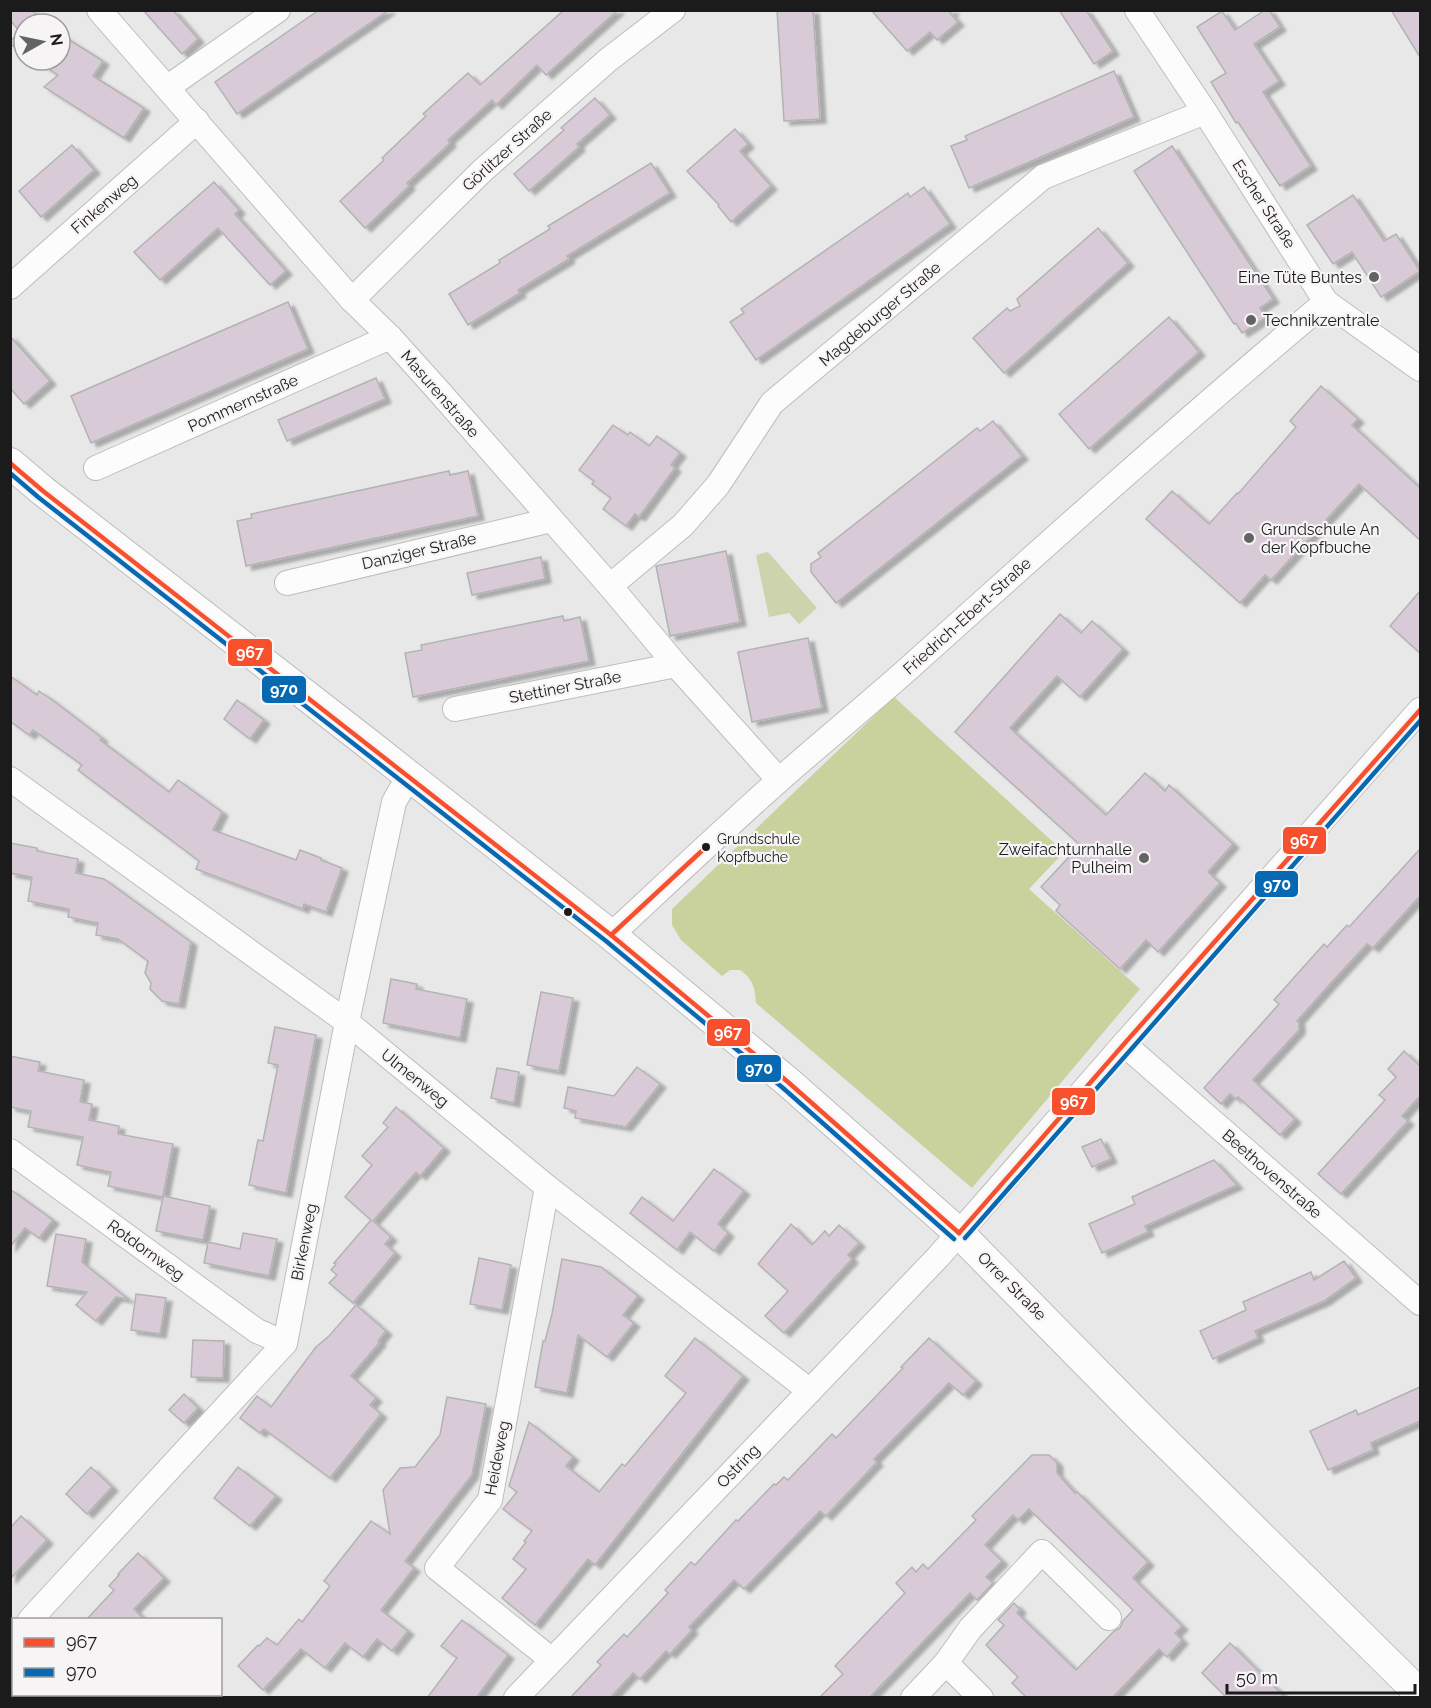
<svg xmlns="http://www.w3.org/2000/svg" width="1431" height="1708" font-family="Raleway,sans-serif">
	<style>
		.green { fill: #cdd3ac }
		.forest { fill: #c9d19d }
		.building { fill: #d8cad6; stroke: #b3b3b3; stroke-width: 1.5; filter: url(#shadow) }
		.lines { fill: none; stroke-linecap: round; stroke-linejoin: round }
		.minor-casing { stroke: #bebdbe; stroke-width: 26 }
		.tertiary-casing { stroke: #bebdbe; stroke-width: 32 }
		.minor { stroke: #fcfcfc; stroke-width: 24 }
		.tertiary { stroke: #fcfcfc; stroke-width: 30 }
		.bus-1-casing { stroke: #f7f4f6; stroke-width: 9 }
		.bus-2-casing { stroke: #f7f4f6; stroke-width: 9 }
		.bus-1 { stroke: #f8502d; stroke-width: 4.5 }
		.bus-2 { stroke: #0869b3; stroke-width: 4.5 }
		.poi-dot { fill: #636363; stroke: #f7f4f6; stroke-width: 2 }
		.bus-dot { fill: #1c1b1c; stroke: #f7f4f6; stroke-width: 2 }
		.labels { text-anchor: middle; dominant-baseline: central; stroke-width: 4.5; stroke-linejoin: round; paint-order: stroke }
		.bus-label { font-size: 14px; fill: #1c1b1c; stroke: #f7f4f6; text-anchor: start }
		.street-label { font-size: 16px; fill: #1c1b1c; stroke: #f7f4f6 }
		.poi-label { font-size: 16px; fill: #1c1b1c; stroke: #f7f4f6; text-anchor: end }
		.line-badge { stroke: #f7f4f6; stroke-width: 2 }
		.badge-label { font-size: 16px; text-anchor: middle; font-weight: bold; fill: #fff }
	</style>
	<defs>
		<filter id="shadow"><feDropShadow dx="6" dy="4" stdDeviation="1.5" flood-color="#0004"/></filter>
	</defs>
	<rect width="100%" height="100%" fill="#e8e8e8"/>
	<path class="green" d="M768,552l49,56 -18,16 -10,-11 -20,4 -13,-62z"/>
	<path class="forest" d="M894,697l170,155 -35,37 111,100 -168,199 -216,-185c-1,-15 -3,-24 -16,-33h-10l-8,6 -41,-36 -9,-15v-16z"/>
	<g class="building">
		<path d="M10,10h22l13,14h-21v29l-14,-9v-3l10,-9 -10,-12z"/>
		<path d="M143,10h30l25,29 -16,15z"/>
		<path d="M319,10h70l-152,104 -22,-32z"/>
		<path d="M564,10h54l-72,65 -9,-10 -41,40 -4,-5 -44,40 2,3 -43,40 2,3 -44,42 -25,-27 44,-41 -2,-2 44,-42 -3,-2 45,-41 12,12z"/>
		<path d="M777,10h36l7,109 -36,2z"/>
		<path d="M871,10h82l-3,3 8,9 -21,18 -7,-8 -23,19z"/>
		<path d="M1059,10h27l27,41 -19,13z"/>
		<path d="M1265,10h4l11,17 -26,17 25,37 -16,11 48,74 -31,20 -42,-64 -2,1 -25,-41 15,-9 -29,-46 25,-16 13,19z"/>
		<path d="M1391,10h29v47z"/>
		<path d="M60,34l43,27 -10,15 51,32 -20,30 -80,-51 14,-12 -23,-15h25z"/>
		<path d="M1114,71l20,46 -165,71 -18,-42 16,-6 -2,-4z"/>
		<path d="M595,98l15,17 -33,29 2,3 -50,44 -15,-17 50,-44 -3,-2z"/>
		<path d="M735,129l13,15 -8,7 31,35 -40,36 -13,-16 1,-1 -32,-34z"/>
		<path d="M72,145l22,25 -53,47 -22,-26z"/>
		<path d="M1172,146l101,153 -13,9 6,9 -24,16 -6,-10 -2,1 -100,-153z"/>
		<path d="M651,163l19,30 -103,63 2,3 -51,31 2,3 -52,32 -19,-31 51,-31 -1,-3 51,-31 -2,-3z"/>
		<path d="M214,182l25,28 -4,4 51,57 -16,14 -52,-57 -58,52 -26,-28z"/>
		<path d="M924,187l26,37 -194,136 -26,-38 14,-9 -3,-4 167,-116 2,4z"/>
		<path d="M1353,195l31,46 12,-7 24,37 -39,26 -29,-45 -19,12 -26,-39z"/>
		<path d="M1098,228l30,35 -124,110 -31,-35 34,-30 3,3 10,-5 -3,-7z"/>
		<path d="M288,302l20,47 -217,94 -20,-47z"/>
		<path d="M1169,317l30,35 -110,97 -30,-35z"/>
		<path d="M10,336l40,45 -26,23 -14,-16z"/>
		<path d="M376,378l9,21 -98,42 -9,-21z"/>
		<path d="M1321,386l37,33 -6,6 68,63v52l-61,-56 -88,96 -6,-5 -25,28 -94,-84 26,-28 37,33 28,-31 1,1 58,-67 -6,-6z"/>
		<path d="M993,421l29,35 -186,147 -25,-31v-8l10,-7 -3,-4 159,-125 3,3z"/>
		<path d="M613,425l15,10 2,-3 19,14 8,-10 23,17 -9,12 4,3 -36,49 -4,-3 -9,12 -23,-17 8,-11 -19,-14 2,-3 -15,-11z"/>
		<path d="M449,471l1,4 18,-4 10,45 -232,50 -9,-45 15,-3 -1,-4z"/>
		<path d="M726,551l14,71 -70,14 -14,-70z"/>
		<path d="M541,557l4,22 -73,16 -5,-22z"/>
		<path d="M1420,591v62l-30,-27z"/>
		<path d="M1060,614l21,19 11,-12 31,28 -43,48 -23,-21 -47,52 96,87 39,-42 20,18 4,-6 64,59 -25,28 12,11 -62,69 -12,-12 -26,29 -64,-58 4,-6 -19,-18 39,-42 -125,-113z"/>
		<path d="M563,616l1,5 16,-4 9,44 -176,36 -8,-44 17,-3 -1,-5z"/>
		<path d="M808,638l14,70 -70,14 -14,-70z"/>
		<path d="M10,676l27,19 2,-4 12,8 51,39 -2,2 69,52 9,-12 37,27 7,5 -9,18 83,30 4,-10 21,8v2l21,8 -16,44 -22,-8 -1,5 -107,-40 3,-8 -121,-91 4,-5 -49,-35 -4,5 -19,-14z"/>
		<path d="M237,700l27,20 -14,19 -26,-20z"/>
		<path d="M10,843l27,5v3l41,8 -2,14 28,6 87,63 -12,62 -17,-3 -12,-12 1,-6 -6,-10 3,-12 -30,-22 -22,-4 2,-12 -30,-6 1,-8 -41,-8 4,-24 -22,-4z"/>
		<path d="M1420,849v47l-47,52 -6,-4 -37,40 -33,37 2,1v8l-46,50 42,39 -15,16 -42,-38 -2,2 -6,-5 -9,10 -17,-16 75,-84 -5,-4 33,-37 17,-19 3,3 20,-22 2,2z"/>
		<path d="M391,979l26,5 -1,5 51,10 -7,39 -77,-15z"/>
		<path d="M541,992l32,6 -14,73 -32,-6z"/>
		<path d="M275,1027l41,8 -30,158 -37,-8 9,-45 5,1 15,-76 -10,-2z"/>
		<path d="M1404,1051l16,15v30l-18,20 6,5 -67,73 -23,-20 67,-74 -6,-5 17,-18 -8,-8z"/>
		<path d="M10,1056l30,6 -2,9 46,9 -4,22 12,2 -3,16 30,6 -1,8 55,10 -10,52 47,10 -7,34 -47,-9 7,-34 -55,-11 3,-14 -34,-7 6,-28 -55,-10 3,-16 -21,-4z"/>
		<path d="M637,1067l23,17 -34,43 -51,-9 1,-7 -12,-3 4,-21 46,9z"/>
		<path d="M497,1068l22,4 -5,31 -23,-5z"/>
		<path d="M396,1107l48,41 -24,28 -4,-4 -43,49 18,16 -6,7 10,9 -42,50 -24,-20 8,-8 -6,-5 5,-6 -2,-1 37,-43 -26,-23 27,-32 -10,-9 26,-29 -5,-4z"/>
		<path d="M1101,1139l10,20 -19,8 -10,-20z"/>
		<path d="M1214,1160l23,25 -92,41 3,6 -46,21 -13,-29 46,-20 -3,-7z"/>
		<path d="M714,1169l30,22 -26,33 10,9 -14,18 -24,-19 -13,18 -47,-37 12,-16 31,24z"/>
		<path d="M10,1189l43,31 -14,18 -14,-10 -15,19z"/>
		<path d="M791,1224l21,21 13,-14 4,5 10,-11 20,18 -11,12 4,4 -68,74 -19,-17 23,-25 -30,-27z"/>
		<path d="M243,1233l34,6 -8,37 -65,-13 4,-21 32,7z"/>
		<path d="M56,1234l30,5 -4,23 46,37 -12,-2 -20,24 -20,-16 11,-13 -40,-6z"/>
		<path d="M479,1258l32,7 -9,45 -32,-6z"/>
		<path d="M562,1259l39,8 37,29 -15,19 11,8 -27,34 -29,-22 -11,58 -32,-6 8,-46h2l7,-27z"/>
		<path d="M1344,1261l12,17 -32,23 -69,30 3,7 -45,21 -13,-28 46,-21 -3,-8 68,-30 3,8z"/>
		<path d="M136,1294l30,4 -6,36 -29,-4z"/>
		<path d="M356,1305l30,26 -8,10 2,1 -29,34 25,22 -6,7 11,9 -51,64 -66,-49 -4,4 -20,-15 17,-22 14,11 45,-60 13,-11z"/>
		<path d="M695,1338l48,38 -148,189 -7,-6 -53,66 -33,-27 24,-29 -13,-10 13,-17 -2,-1 8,-10 -29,-22 14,-17 -8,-6 20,-64 44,35 -7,9 33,26 23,-28 3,2 61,-73 -21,-17z"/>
		<path d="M929,1338l47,43 -13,14 -14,-12 -75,76 3,3 -51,54 -6,-5 -76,78 -10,-9 -45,47 3,3 -22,24 -4,-3 -26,28 -7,-6 -23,25h-40l31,-33 -4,-3 27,-28 3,3 41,-44 -3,-3 26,-28 4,3 41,-45 2,1 36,-37 2,1 8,-8 4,3 44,-46 4,4 67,-70 -2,-1z"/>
		<path d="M193,1340l31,1 -1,37 -32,-1z"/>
		<path d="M1420,1387v34l-49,22 2,7 -45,20 -18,-39 46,-21 2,5z"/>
		<path d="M184,1394l14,14 -14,15 -15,-13z"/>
		<path d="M447,1397l39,7 -14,71 -67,86 9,7 -33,42 27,21 -16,20 -15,-12 -14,18 -18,-14 -20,25 -24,-19 -38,41 -25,-24 20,-21 1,1 8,-8 10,7 22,-26 3,3 28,-36 -6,-5 47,-60 19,13 -7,-44 17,-22 15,-1 25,-32z"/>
		<path d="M1032,1455h17l8,8v10l18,20 2,-1 71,70 -15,16 49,48 -7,7 7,7 -15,17 -8,-8 -47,49h-85l-15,-15 6,-6 -32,-32 18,-20 -6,-5 16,-17 6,6 -3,4 59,57 38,-39 6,-3 3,-7 10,-11 -104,-101 -11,11 -5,-5 -28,30 17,16 -16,16 7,6 -16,17 -7,-7 -101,105h-50l24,-24 -8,-8 70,-73 -9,-10 16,-16 4,5 7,-8 5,5 48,-49 -4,-4z"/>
		<path d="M91,1467l21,20 -25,27 -21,-20z"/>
		<path d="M238,1467l38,29 -26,30 -36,-28z"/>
		<path d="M21,1516l26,24 -37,39v-51z"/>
		<path d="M138,1553l26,25 -30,31 11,11h-59l28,-30 -5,-4 10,-11 -1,-1z"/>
		<path d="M462,1620l46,35 -32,43h-49l30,-40 -16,-12z"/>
		<path d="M1230,1643l16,16 40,39h-59l-25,-25z"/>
	</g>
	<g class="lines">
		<g class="minor-casing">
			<g id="minor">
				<path d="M99,10l253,290 38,37 46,51 174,198 66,79 103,115"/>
				<path d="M1137,10l68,102 121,190 94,67"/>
				<path d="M168,87l110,-77"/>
				<path d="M10,287l187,-166"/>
				<path d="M352,300l130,-129 126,-111 65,-50"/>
				<path d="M96,468l294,-131"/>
				<path d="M287,583l264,-63"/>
				<path d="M610,586l73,-61 35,-40 54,-82 271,-226 162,-65"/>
				<path d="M455,709l221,-44"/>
				<path d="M10,779l337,243 200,165 263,204"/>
				<path d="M611,935c55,-51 110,-103 166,-153 43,-38 88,-75 131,-113 138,-124 276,-248 418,-367"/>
				<path d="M1124,1044l296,259"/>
				<path d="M10,1151l247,180 28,12"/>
				<path d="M547,1187l-57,313 -53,68 115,92"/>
				<path d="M30,1620l255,-277 62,-321 47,-220 15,-26"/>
				<path d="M10,1641l4,-4"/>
				<path d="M946,1663l35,35"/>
				<path d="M516,1698l422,-441 186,-213 296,-334"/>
				<path d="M913,1698l33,-35 24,-34 72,-77 67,66"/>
			</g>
		</g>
		<g class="tertiary-casing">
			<path id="tertiary" d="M10,463l33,28 323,251 245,193 177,147 171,151 183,186 278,275"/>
		</g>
		<use href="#minor" class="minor"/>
		<use href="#tertiary" class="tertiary"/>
		<g class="bus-1-casing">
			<g id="bus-1">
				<path d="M10,463l33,28 568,444 177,147 171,151"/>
				<path d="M611,935l95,-88"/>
				<path d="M959,1233l165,-189 296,-334"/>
			</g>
		</g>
		<g class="bus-2-casing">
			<g id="bus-2">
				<path d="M10,473l28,24 568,444 177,147 171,151"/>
				<path d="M965,1238l455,-517"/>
			</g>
		</g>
		<use href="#bus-1" class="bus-1"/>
		<use href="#bus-2" class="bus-2"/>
	</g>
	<g class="poi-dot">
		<circle cx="1374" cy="277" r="6"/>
		<circle cx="1251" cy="320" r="6"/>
		<circle cx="1249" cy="538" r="6"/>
		<circle cx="1144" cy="858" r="6"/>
	</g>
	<g class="bus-dot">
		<circle cx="706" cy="847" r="5"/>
		<circle cx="568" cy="912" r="5"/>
	</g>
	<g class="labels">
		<g class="bus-label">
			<text x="717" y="839">Grundschule<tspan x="717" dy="18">Kopfbuche</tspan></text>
		</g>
		<g class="street-label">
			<text transform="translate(507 150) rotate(-42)">Görlitzer Straße</text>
			<text transform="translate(104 204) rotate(-41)">Finkenweg</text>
			<text transform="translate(1264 204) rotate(57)">Escher Straße</text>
			<text transform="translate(880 314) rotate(-40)">Magdeburger Straße</text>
			<text transform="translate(440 394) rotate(49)">Masurenstraße</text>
			<text transform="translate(243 403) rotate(-24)">Pommernstraße</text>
			<text transform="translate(419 551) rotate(-13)">Danziger Straße</text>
			<text transform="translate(967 616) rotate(-42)">Friedrich-Ebert-Straße</text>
			<text transform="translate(565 687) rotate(-11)">Stettiner Straße</text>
			<text transform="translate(415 1078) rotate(39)">Ulmenweg</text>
			<text transform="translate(1272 1174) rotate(41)">Beethovenstraße</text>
			<text transform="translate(304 1242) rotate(-79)">Birkenweg</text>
			<text transform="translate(146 1250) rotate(36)">Rotdornweg</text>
			<text transform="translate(1012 1286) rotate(45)">Orrer Straße</text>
			<text transform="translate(497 1458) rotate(-79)">Heideweg</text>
			<text transform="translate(738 1466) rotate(-46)">Ostring</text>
		</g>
		<g class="poi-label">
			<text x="1362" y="277">Eine Tüte Buntes</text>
			<text x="1263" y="320" text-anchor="start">Technikzentrale</text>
			<text x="1261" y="529" text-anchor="start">Grundschule An<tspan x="1261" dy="18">der Kopfbuche</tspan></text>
			<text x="1132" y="849">Zweifachturnhalle<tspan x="1132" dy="18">Pulheim</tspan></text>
		</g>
	</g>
	<g class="line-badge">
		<rect x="227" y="638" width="46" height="29" rx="6" fill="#f8502d"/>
		<rect x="261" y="675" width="46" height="29" rx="6" fill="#0869b3"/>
		<rect x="1282" y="826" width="45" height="29" rx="6" fill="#f8502d"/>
		<rect x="1254" y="870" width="45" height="28" rx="6" fill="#0869b3"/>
		<rect x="706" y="1018" width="45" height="29" rx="6" fill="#f8502d"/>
		<rect x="736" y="1054" width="46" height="29" rx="6" fill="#0869b3"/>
		<rect x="1051" y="1087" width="45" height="29" rx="6" fill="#f8502d"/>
	</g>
	<g class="badge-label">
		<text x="250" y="658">967</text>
		<text x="284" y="695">970</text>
		<text x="1304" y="846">967</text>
		<text x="1277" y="890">970</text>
		<text x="728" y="1038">967</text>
		<text x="759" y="1074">970</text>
		<text x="1074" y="1107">967</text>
	</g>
	<rect width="1431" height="1708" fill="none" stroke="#1c1b1c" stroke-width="24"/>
	<rect x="12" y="1618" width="210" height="78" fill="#f7f4f6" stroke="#9f9d9f" stroke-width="1.5"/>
	<rect x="24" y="1638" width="30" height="9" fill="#f8502d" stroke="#9f9d9f" stroke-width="1.5"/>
	<text x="66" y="1648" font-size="18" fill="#1c1b1c">967</text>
	<rect x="24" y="1668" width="30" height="9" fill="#0869b3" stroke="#9f9d9f" stroke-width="1.5"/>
	<text x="66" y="1678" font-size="18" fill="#1c1b1c">970</text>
	<g transform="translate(42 42) rotate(81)"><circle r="28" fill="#f7f4f6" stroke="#9f9d9f" stroke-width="1.5"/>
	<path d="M0-4.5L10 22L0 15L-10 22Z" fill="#636363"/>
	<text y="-9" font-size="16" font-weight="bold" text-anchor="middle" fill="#1c1b1c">N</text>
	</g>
	<path d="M1227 1684v9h188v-9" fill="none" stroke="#1c1b1c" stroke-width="3"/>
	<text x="1236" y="1684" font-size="18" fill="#1c1b1c" stroke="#f7f4f6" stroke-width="4.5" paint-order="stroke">50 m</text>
</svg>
